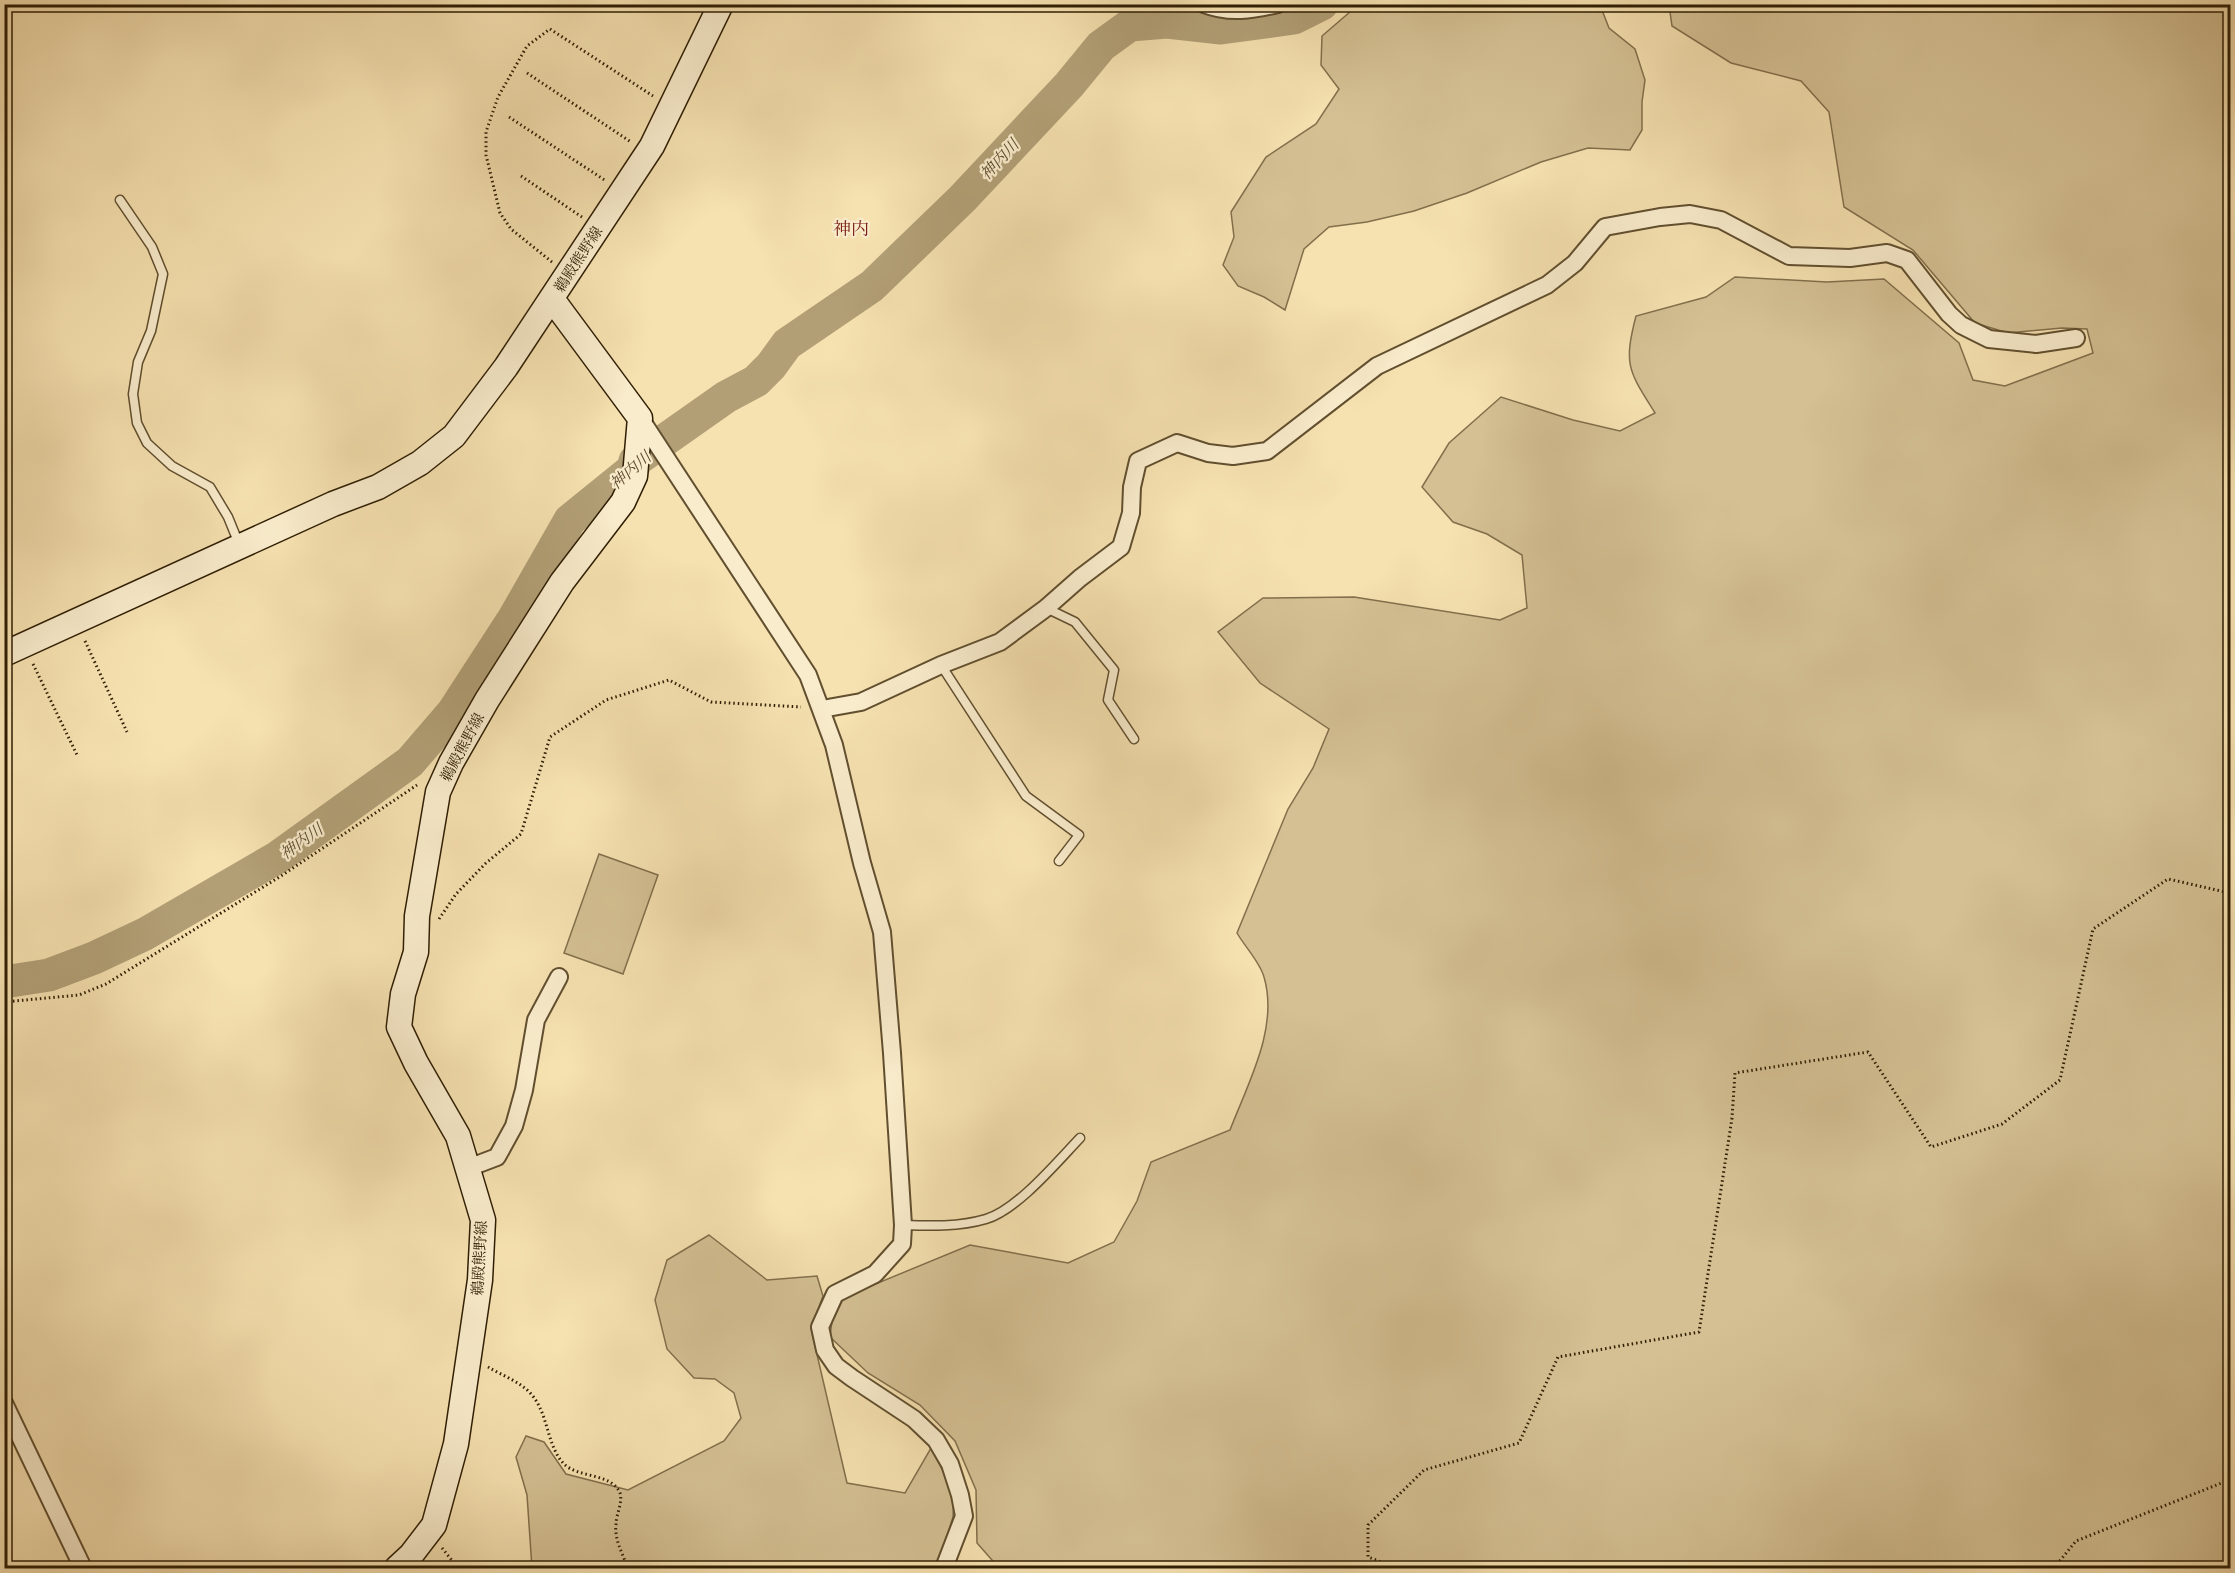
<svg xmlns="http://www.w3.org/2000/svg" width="2235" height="1573" font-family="'Libre Caslon Text','Noto Serif JP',serif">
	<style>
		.green { fill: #d4c093; stroke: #826f4c; stroke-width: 1.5 }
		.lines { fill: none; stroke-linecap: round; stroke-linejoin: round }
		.river { stroke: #b29f76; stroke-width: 33 }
		.lane-casing { stroke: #614f2f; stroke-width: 11 }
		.street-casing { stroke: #614f2f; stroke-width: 20 }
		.secondary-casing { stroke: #2f1e04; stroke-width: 27 }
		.path { stroke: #2f1e04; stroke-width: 3; stroke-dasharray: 1.5 3; stroke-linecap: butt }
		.lane { stroke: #f9eccc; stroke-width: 8 }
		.street { stroke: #f9eccc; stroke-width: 16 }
		.secondary { stroke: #f9eccc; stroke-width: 24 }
		.labels { text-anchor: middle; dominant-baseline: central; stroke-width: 4.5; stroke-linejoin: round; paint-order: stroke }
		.street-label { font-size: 15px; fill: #2f1e04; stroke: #f9eccc }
		.water-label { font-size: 16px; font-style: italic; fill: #5d4b2c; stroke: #f9eccc }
		.quarter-label { font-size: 18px; fill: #7a1f14; stroke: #f9eccc }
	</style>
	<rect width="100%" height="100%" fill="#f6e1b0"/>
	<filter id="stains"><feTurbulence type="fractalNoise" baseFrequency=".00333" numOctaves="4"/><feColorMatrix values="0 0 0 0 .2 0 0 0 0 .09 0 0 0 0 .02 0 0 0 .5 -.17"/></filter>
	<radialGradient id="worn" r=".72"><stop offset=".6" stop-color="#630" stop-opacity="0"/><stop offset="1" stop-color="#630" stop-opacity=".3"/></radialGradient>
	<g class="green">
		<path d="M1358,5h242l9,23 26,21 10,31 -3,22v28l-12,20 -42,-2 -47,14 -74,31 -53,18 -47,11 -38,5 -25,22 -19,61 -21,-13 -26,-11 -15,-21 11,-28 -3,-25 35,-55 50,-33 23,-35 -18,-24 1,-29z"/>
		<path d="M1669,5h561v1563h-1231l-22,-25 -1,-53 -21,-49 -35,-36 -52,-32 -38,-36 2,-16 12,-24 126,-52 98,18 46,-21 23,-41 14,-39 79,-32c18,-47 49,-102 34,-153 -4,-15 -19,-30 -27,-44l51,-124 25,-41 16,-39 -69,-46 -42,-51 45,-34 91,-1 146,23 27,-12 -5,-53 -35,-21 -34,-12 -31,-35 27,-44 52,-46 72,23 47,11 35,-18c-26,-42 -32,-47 -19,-97l70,-19 29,-20 92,5 57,-3 75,64 14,37 32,6 88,-33 -6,-24 -25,-1 -54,5 -33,-10 -62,-73 -69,-43 -15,-95 -28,-31 -70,-18 -59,-37z"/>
		<path d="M599,854l59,21 -35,99 -59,-21z"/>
		<path d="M709,1235l58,45 50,-4 6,20 -12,33 36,154 58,10 26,-45 23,44 -1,25 -16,51h-405l-5,-73 -11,-38 10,-21 18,6 22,32 62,16 96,-49 17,-23 -7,-25 -19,-14 -21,-1 -27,-29 -12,-49 12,-40z"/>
	</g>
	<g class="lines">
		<path class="river" d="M4,982l45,-7 45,-17 51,-24 133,-77 132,-95 43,-50 61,-94 56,-98 63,-51 2,-8 91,-64 30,-16 15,-15 16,-22 85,-58 90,-87 107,-114 32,-39 29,-21 37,-3 54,6 73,-10 28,-14"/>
		<g class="lane-casing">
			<g id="lane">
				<path d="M120,200l32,47 11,27 -12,57 -13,31 -5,32 4,29 10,20 25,23 38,21 18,30 11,27"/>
				<path d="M1046,608l29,14 39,48 -6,30 26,39"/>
				<path d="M941,665l85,131 53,39 -20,26"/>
				<path d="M903,1225c27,1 56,2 83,-6 31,-9 71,-57 94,-81"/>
			</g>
		</g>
		<g class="street-casing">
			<g id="street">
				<path d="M1204,4c25,10 49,6 74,0"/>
				<path d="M640,418l168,257 26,70 28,118 20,69 10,121 11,172 -1,19 -27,30 -40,20 -15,33 5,23 11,16 16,12 62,41 22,21 14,24 10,31 4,21 -20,52"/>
				<path d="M822,709l39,-7 80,-37 59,-23 46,-34 34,-30 41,-31 10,-34 1,-26 6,-26 39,-18 31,10 25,3 34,-5 110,-85 170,-81 28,-22 30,-36 55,-10 30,-3 31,6 68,36 61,2 37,-5 20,7 42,54 12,11 28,14 47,5 40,-6"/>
				<path d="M468,1168l29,-11 17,-31 10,-36 12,-70 23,-43"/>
				<path d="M4,1403l79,165"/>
			</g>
		</g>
		<g class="secondary-casing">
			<g id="secondary">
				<path d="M4,654l329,-150 45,-17 42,-24 34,-27 52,-69 146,-221 69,-142"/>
				<path d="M397,1568l14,-13 23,-30 22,-81 24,-164 3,-60 -25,-84 -42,-73 -17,-36 4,-33 13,-42 1,-36 21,-124 13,-29 36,-63 75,-118 61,-80 12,-26 5,-58 -88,-119"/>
			</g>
		</g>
		<g class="path">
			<path d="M527,73l104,69"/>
			<path d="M509,117l97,64"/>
			<path d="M521,176l61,41"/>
			<path d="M552,262l-41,-33 -11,-16 -14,-58v-23l12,-35 29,-51 23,-17 103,67"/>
			<path d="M85,641l42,91"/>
			<path d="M33,664l45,93"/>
			<path d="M439,919l17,-25 30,-31 35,-29 29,-97 56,-37 63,-20 42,22 90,5"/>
			<path d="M4,1002l75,-7 27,-11 175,-108 136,-91"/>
			<path d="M488,1367c13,8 33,15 43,27 18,20 15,51 33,70 14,14 48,9 56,29 3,9 -4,22 -4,31 -2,15 7,31 12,44"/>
			<path d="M442,1548l16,20"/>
			<path d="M1397,1568l-29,-11v-32l56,-55 95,-27 39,-86 141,-25 33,-214 3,-45 133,-21 63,95 71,-23 58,-44 33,-151 75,-50 62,14"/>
			<path d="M2054,1568l22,-27 148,-59 6,2"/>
		</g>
		<use href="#lane" class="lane"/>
		<use href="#street" class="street"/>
		<use href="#secondary" class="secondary"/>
	</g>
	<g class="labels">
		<g class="street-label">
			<text transform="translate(578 259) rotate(-57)">鵜殿熊野線</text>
			<text transform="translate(462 747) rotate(-62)">鵜殿熊野線</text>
			<text transform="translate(479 1258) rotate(-87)">鵜殿熊野線</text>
		</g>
		<g class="water-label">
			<text transform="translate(999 159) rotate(-47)">神内川</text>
			<text transform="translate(630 470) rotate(-41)">神内川</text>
			<text transform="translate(301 841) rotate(-36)">神内川</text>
		</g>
		<g class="quarter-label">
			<text x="851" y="229">神内</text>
		</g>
	</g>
	<rect width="2235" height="1573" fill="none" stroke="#f6e1b0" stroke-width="24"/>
	<rect x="6" y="6" width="2223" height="1561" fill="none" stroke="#2f1e04" stroke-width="3"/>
	<rect x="12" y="12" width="2211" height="1549" fill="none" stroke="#2f1e04" stroke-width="1.5"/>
	<rect width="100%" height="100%" filter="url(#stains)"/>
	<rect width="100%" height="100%" fill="url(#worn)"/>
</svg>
